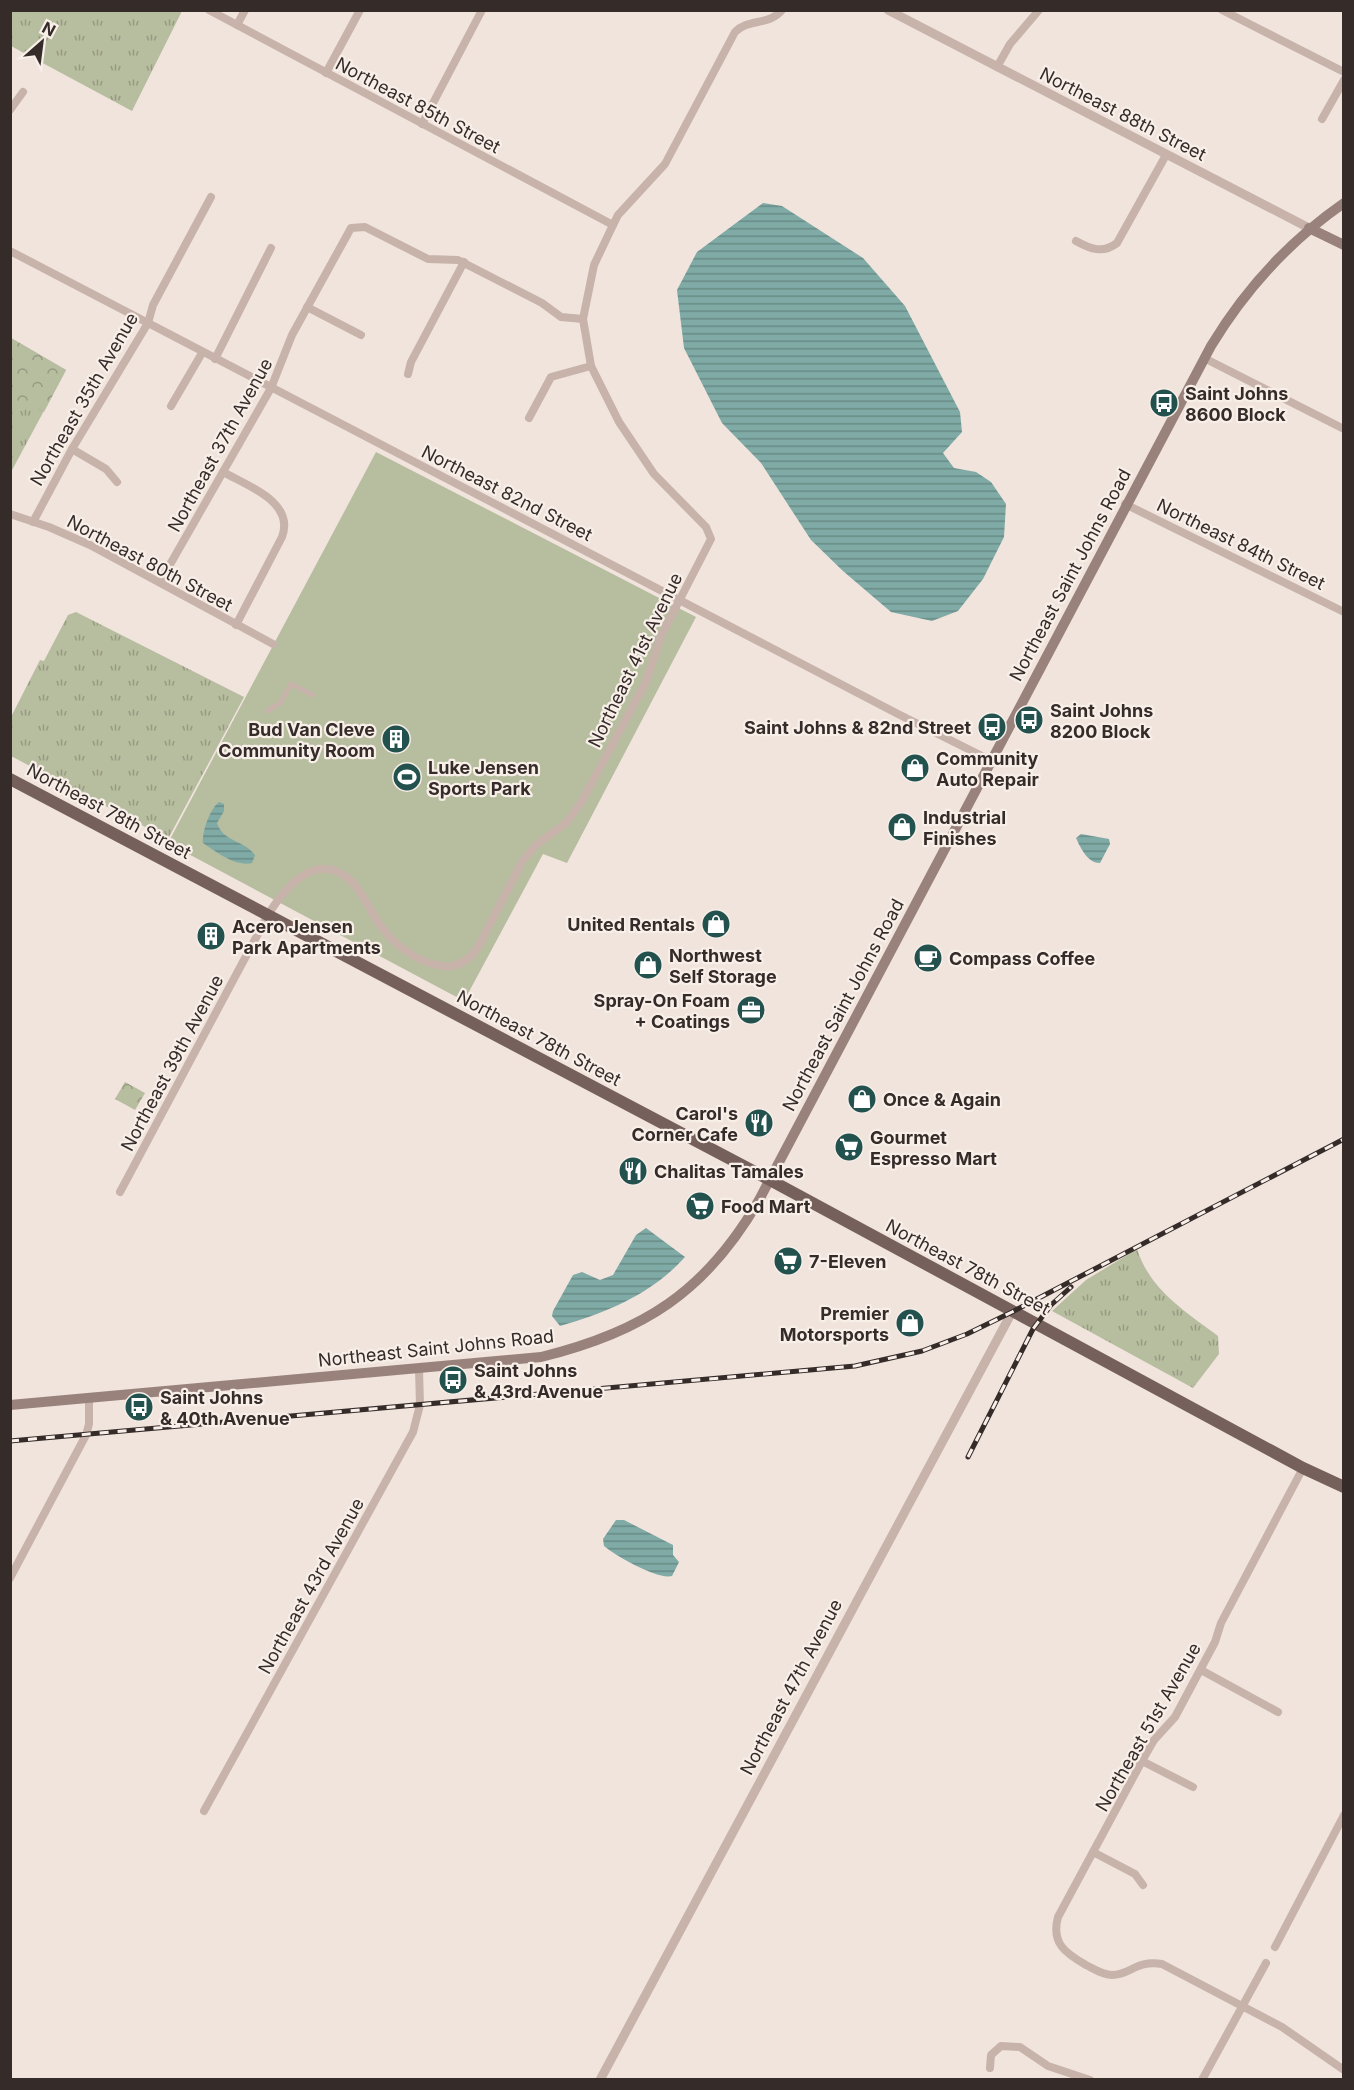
<svg xmlns="http://www.w3.org/2000/svg" width="1354" height="2090" font-family="Inter,sans-serif">
	<style>
		.grass { fill: url(#grass-tufts) }
		.forest { fill: url(#forest-crowns) }
		.garden { fill: #b7bd9f }
		.water { fill: url(#water-rules) }
		.lines { fill: none; stroke-linecap: round; stroke-linejoin: round }
		.pedestrian { stroke: #c7b3aa; stroke-width: 5 }
		.minor { stroke: #c7b3aa; stroke-width: 8 }
		.tertiary { stroke: #c7b3aa; stroke-width: 9 }
		.secondary { stroke: #9a827c; stroke-width: 10 }
		.primary { stroke: #75605c; stroke-width: 12 }
		.rail-casing { stroke: #352b29; stroke-width: 5 }
		.rail { stroke: #f8efe9; stroke-width: 3; stroke-dasharray: 9; stroke-linecap: butt }
		.labels { text-anchor: middle; dominant-baseline: central; stroke-width: 4.5; stroke-linejoin: round; paint-order: stroke }
		.street-label { font-size: 18px; fill: #352b29; stroke: #f8efe9 }
		.poi-label { font-size: 18px; font-weight: bold; fill: #352b29; stroke: #f8efe9; text-anchor: start }
	</style>
	<defs>
		<pattern id="grass-tufts" width="24" height="20" patternUnits="userSpaceOnUse" patternTransform="scale(1.5)"><rect width="24" height="20" fill="#b7bd9f"/><path d="M3 7l-1-3M5 7V3M7 7l1-3M15 17l-1-3M17 17v-4M19 17l1-3" fill="none" stroke="#969a82"/></pattern>
		<pattern id="forest-crowns" width="20" height="18" patternUnits="userSpaceOnUse" patternTransform="scale(1.5)"><rect width="20" height="18" fill="#b7bd9f"/><path d="M2 6a3 3 0 1 1 6 0M12 15a3 3 0 1 1 6 0" fill="none" stroke="#969a82"/></pattern>
		<pattern id="water-rules" width="6" height="5" patternUnits="userSpaceOnUse" patternTransform="scale(1.5)"><rect width="6" height="5" fill="#7faaa5"/><path d="M0 2.5h6" fill="none" stroke="#698b86"/></pattern>
	</defs>
	<rect width="100%" height="100%" fill="#f0e4dd"/>
	<g class="grass">
		<path d="M10,11h172l-50,100 -121,-65z"/>
		<path d="M11,338l55,32 -55,102z"/>
		<path d="M76,612l168,85 -76,142 -157,-83v-39l29,-57 4,1 24,-46z"/>
		<path d="M1137,1249c13,41 49,63 81,87l1,18 -26,34 -141,-77 34,-31z"/>
	</g>
	<g class="forest">
		<path d="M11,338l55,32 -22,42 -9,-5 -24,7z"/>
		<path d="M125,1082l20,11 -10,17 -20,-11z"/>
	</g>
	<path class="garden" d="M376,452l320,165 -129,246 -24,-9 -79,147 -296,-158z"/>
	<g class="water">
		<path d="M763,203l19,3 81,52 42,48 55,106 2,20 -19,21 11,15 22,4 15,10 15,22 -2,33 -21,42 -25,32 -26,10 -41,-9 -48,-41 -32,-31 -50,-77 -39,-40 -38,-75 -7,-58 20,-38z"/>
		<path d="M219,802l5,2v7l-7,12c6,19 27,17 38,32l-3,8c-16,4 -36,-11 -49,-20 -1,-12 7,-34 16,-41z"/>
		<path d="M1081,834l28,5 1,5 -10,19c-12,0 -19,-14 -24,-25z"/>
		<path d="M646,1228l39,29c-33,37 -79,56 -125,69l-8,-10 1,-5 20,-36 9,-3 18,8 13,-5 23,-40z"/>
		<path d="M616,1520h8l49,25v10l6,7 -7,14c-14,4 -56,-20 -68,-30l-1,-7z"/>
	</g>
	<g class="lines">
		<path class="pedestrian" d="M267,711l13,-8 11,-19 22,11"/>
		<g class="minor">
			<path d="M209,10l404,215"/>
			<path d="M1222,10l122,62"/>
			<path d="M237,25l8,-15"/>
			<path d="M997,67l13,-23 29,-34"/>
			<path d="M326,73l34,-63"/>
			<path d="M10,110l13,-18"/>
			<path d="M1322,119l22,-39"/>
			<path d="M422,124l60,-114"/>
			<path d="M1076,241c14,8 27,13 41,2l49,-88"/>
			<path d="M10,251l888,463 92,46"/>
			<path d="M307,307l54,28"/>
			<path d="M1204,358l140,71"/>
			<path d="M215,359l56,-111"/>
			<path d="M408,374l3,-12 53,-100"/>
			<path d="M171,406l31,-53"/>
			<path d="M529,418l22,-41 40,-11"/>
			<path d="M72,449l34,20 11,13"/>
			<path d="M223,472c25,14 72,30 59,65l-46,88"/>
			<path d="M1125,504l219,108"/>
			<path d="M10,514l39,13 41,18 183,99"/>
			<path d="M33,522l39,-73 76,-126 5,-18 58,-108"/>
			<path d="M160,582l111,-194 21,-53 59,-107 14,-1 63,32 30,1 84,43 19,14 22,2"/>
			<path d="M120,1192l148,-277c17,-28 49,-66 83,-34 11,10 17,26 25,38 13,22 40,44 66,47 14,2 26,-5 35,-17l46,-89 13,-15 31,-23 15,-21 64,-119 15,-46 50,-97 -5,-12 -52,-53 -35,-52 -28,-56 -8,-47 11,-54 19,-40 5,-10 47,-51 70,-132c14,-14 34,-6 47,-22"/>
			<path d="M1303,1468l-82,155 -6,19 -40,75 -21,23 -12,21 -84,156c-7,26 7,36 28,48 8,4 16,10 26,10 19,0 23,-15 50,-11l120,63 62,43"/>
			<path d="M10,1578l76,-143 3,-11v-25"/>
			<path d="M1201,1670l77,42"/>
			<path d="M1142,1761l51,26"/>
			<path d="M204,1811l209,-379 7,-27 -1,-36"/>
			<path d="M1093,1852l42,22 8,11"/>
			<path d="M1275,1947l69,-132"/>
			<path d="M990,2068l1,-13 10,-9 19,1 28,19 42,14"/>
			<path d="M1202,2080l64,-117"/>
		</g>
		<g class="tertiary">
			<path d="M888,10l421,218"/>
			<path d="M600,2080l412,-768"/>
		</g>
		<g class="secondary">
			<path d="M1309,228l35,17"/>
			<path d="M10,1405l531,-48c102,-25 165,-65 218,-157l452,-854c35,-58 77,-104 133,-143"/>
		</g>
		<path class="primary" d="M10,779l760,401 533,288 41,19"/>
		<g class="rail-casing">
			<g id="rail">
				<path d="M10,1441l845,-75 67,-15 45,-17 45,-22 332,-173"/>
				<path d="M968,1457l65,-128 18,-24 20,-18"/>
			</g>
		</g>
		<use href="#rail" class="rail"/>
	</g>
	<defs>
		<g id="bus-disc" transform="scale(1.5)"><circle r="9.5" fill="#23524e" stroke="#f8efe9"/><path d="M-5-6H5V4H4V6H2V4H-2V6H-4V4H-5ZM-3.5-4V0h7V-4ZM-3.5 1.2v1.5H-2V1.2ZM2 1.2v1.5H3.5V1.2Z" fill="#fff"/></g>
		<g id="building-disc" transform="scale(1.5)"><circle r="9.5" fill="#23524e" stroke="#f8efe9"/><path d="M-4-6H4V6H1V3H-1V6H-4ZM-2.5-4.3h1.7v1.8h-1.7ZM.8-4.3h1.7v1.8H.8ZM-2.5-1h1.7V.8h-1.7ZM.8-1h1.7V.8H.8Z" fill="#fff"/></g>
		<g id="shop-disc" transform="scale(1.5)"><circle r="9.5" fill="#23524e" stroke="#f8efe9"/><path d="M-5-2.5h2.3a2.7 3.5 0 0 1 5.4 0H5L5.5 6h-11ZM-1.5-2.5h3a1.5 2.3 0 0 0-3 0Z" fill="#fff"/></g>
		<g id="stadium-disc" transform="scale(1.5)"><circle r="9.5" fill="#23524e" stroke="#f8efe9"/><path d="M0-5a6.5 5 0 1 0 0 10a6.5 5 0 1 0 0-10ZM-3.5-1.8h7v3.6h-7Z" fill="#fff"/></g>
		<g id="cafe-disc" transform="scale(1.5)"><circle r="9.5" fill="#23524e" stroke="#f8efe9"/><path d="M-5.5-4.5H6V0H3Q3 3.5 0 3.5H-2.5Q-5.5 3.5-5.5 0ZM3-3.2v2h1.7v-2ZM-6 4.5H4V6H-6Z" fill="#fff"/></g>
		<g id="office-disc" transform="scale(1.5)"><circle r="9.5" fill="#23524e" stroke="#f8efe9"/><path d="M-6-3h4V-5.5h4V-3h4V5H-6ZM-1-4.5V-3h2v-1.5ZM-6 0V1H6V0Z" fill="#fff"/></g>
		<g id="restaurant-disc" transform="scale(1.5)"><circle r="9.5" fill="#23524e" stroke="#f8efe9"/><path d="M-5-6h1v4h1v-4h1v4h1v-4h1v5L-1.5 .5V6h-2V.5L-5-1ZM5-6V6H3V1.5H1.5Q1.5-4 5-6Z" fill="#fff"/></g>
		<g id="supermarket-disc" transform="scale(1.5)"><circle r="9.5" fill="#23524e" stroke="#f8efe9"/><path d="M-6-5.5h2.5l.6 2H6L4.5 2H-2.5L-4.4-4H-6ZM-1.5 3.2a1.3 1.3 0 1 0 .1 0ZM3 3.2a1.3 1.3 0 1 0 .1 0Z" fill="#fff"/></g>
	</defs>
	<g fill-rule="evenodd">
		<use href="#bus-disc" x="1164" y="403"/>
		<use href="#bus-disc" x="1029" y="720"/>
		<use href="#bus-disc" x="992" y="727"/>
		<use href="#building-disc" x="396" y="739"/>
		<use href="#shop-disc" x="915" y="768"/>
		<use href="#stadium-disc" x="407" y="777"/>
		<use href="#shop-disc" x="902" y="827"/>
		<use href="#shop-disc" x="716" y="924"/>
		<use href="#building-disc" x="211" y="936"/>
		<use href="#cafe-disc" x="928" y="958"/>
		<use href="#shop-disc" x="648" y="965"/>
		<use href="#office-disc" x="751" y="1010"/>
		<use href="#shop-disc" x="862" y="1099"/>
		<use href="#restaurant-disc" x="759" y="1123"/>
		<use href="#supermarket-disc" x="849" y="1147"/>
		<use href="#restaurant-disc" x="633" y="1171"/>
		<use href="#supermarket-disc" x="700" y="1206"/>
		<use href="#supermarket-disc" x="788" y="1261"/>
		<use href="#shop-disc" x="910" y="1323"/>
		<use href="#bus-disc" x="453" y="1380"/>
		<use href="#bus-disc" x="139" y="1407"/>
	</g>
	<g class="labels">
		<g class="street-label">
			<text transform="translate(418 105) rotate(28)">Northeast 85th Street</text>
			<text transform="translate(1123 114) rotate(27)">Northeast 88th Street</text>
			<text transform="translate(84 399) rotate(-60)">Northeast 35th Avenue</text>
			<text transform="translate(220 445) rotate(-61)">Northeast 37th Avenue</text>
			<text transform="translate(507 493) rotate(27)">Northeast 82nd Street</text>
			<text transform="translate(1241 544) rotate(26)">Northeast 84th Street</text>
			<text transform="translate(150 563) rotate(28)">Northeast 80th Street</text>
			<text transform="translate(1070 575) rotate(-62)">Northeast Saint Johns Road</text>
			<text transform="translate(635 660) rotate(-64)">Northeast 41st Avenue</text>
			<text transform="translate(109 811) rotate(28)">Northeast 78th Street</text>
			<text transform="translate(843 1005) rotate(-62)">Northeast Saint Johns Road</text>
			<text transform="translate(539 1038) rotate(28)">Northeast 78th Street</text>
			<text transform="translate(172 1063) rotate(-62)">Northeast 39th Avenue</text>
			<text transform="translate(968 1267) rotate(28)">Northeast 78th Street</text>
			<text transform="translate(436 1348) rotate(-6)">Northeast Saint Johns Road</text>
			<text transform="translate(311 1586) rotate(-61)">Northeast 43rd Avenue</text>
			<text transform="translate(791 1687) rotate(-62)">Northeast 47th Avenue</text>
			<text transform="translate(1148 1727) rotate(-60)">Northeast 51st Avenue</text>
		</g>
		<g class="poi-label">
			<text x="1185" y="393">Saint Johns<tspan x="1185" dy="21">8600 Block</tspan></text>
			<text x="1050" y="710">Saint Johns<tspan x="1050" dy="21">8200 Block</tspan></text>
			<text x="971" y="727" text-anchor="end">Saint Johns &amp; 82nd Street</text>
			<text x="375" y="729" text-anchor="end">Bud Van Cleve<tspan x="375" dy="21">Community Room</tspan></text>
			<text x="936" y="758">Community<tspan x="936" dy="21">Auto Repair</tspan></text>
			<text x="428" y="767">Luke Jensen<tspan x="428" dy="21">Sports Park</tspan></text>
			<text x="923" y="817">Industrial<tspan x="923" dy="21">Finishes</tspan></text>
			<text x="695" y="924" text-anchor="end">United Rentals</text>
			<text x="232" y="926">Acero Jensen<tspan x="232" dy="21">Park Apartments</tspan></text>
			<text x="669" y="955">Northwest<tspan x="669" dy="21">Self Storage</tspan></text>
			<text x="949" y="958">Compass Coffee</text>
			<text x="730" y="1000" text-anchor="end">Spray-On Foam<tspan x="730" dy="21">+ Coatings</tspan></text>
			<text x="883" y="1099">Once &amp; Again</text>
			<text x="738" y="1113" text-anchor="end">Carol's<tspan x="738" dy="21">Corner Cafe</tspan></text>
			<text x="870" y="1137">Gourmet<tspan x="870" dy="21">Espresso Mart</tspan></text>
			<text x="654" y="1171">Chalitas Tamales</text>
			<text x="721" y="1206">Food Mart</text>
			<text x="809" y="1261">7-Eleven</text>
			<text x="889" y="1313" text-anchor="end">Premier<tspan x="889" dy="21">Motorsports</tspan></text>
			<text x="474" y="1370">Saint Johns<tspan x="474" dy="21">&amp; 43rd Avenue</tspan></text>
			<text x="160" y="1397">Saint Johns<tspan x="160" dy="21">&amp; 40th Avenue</tspan></text>
		</g>
	</g>
	<rect width="1354" height="2090" fill="none" stroke="#352b29" stroke-width="24"/>
	<g transform="translate(42 42) rotate(28)" stroke="#f8efe9" stroke-width="4.5" paint-order="stroke">
	<path d="M0-4.5L10 22L0 15L-10 22Z" fill="#352b29"/>
	<text y="-9" font-size="16" font-weight="bold" text-anchor="middle" fill="#352b29">N</text>
	</g>
</svg>
